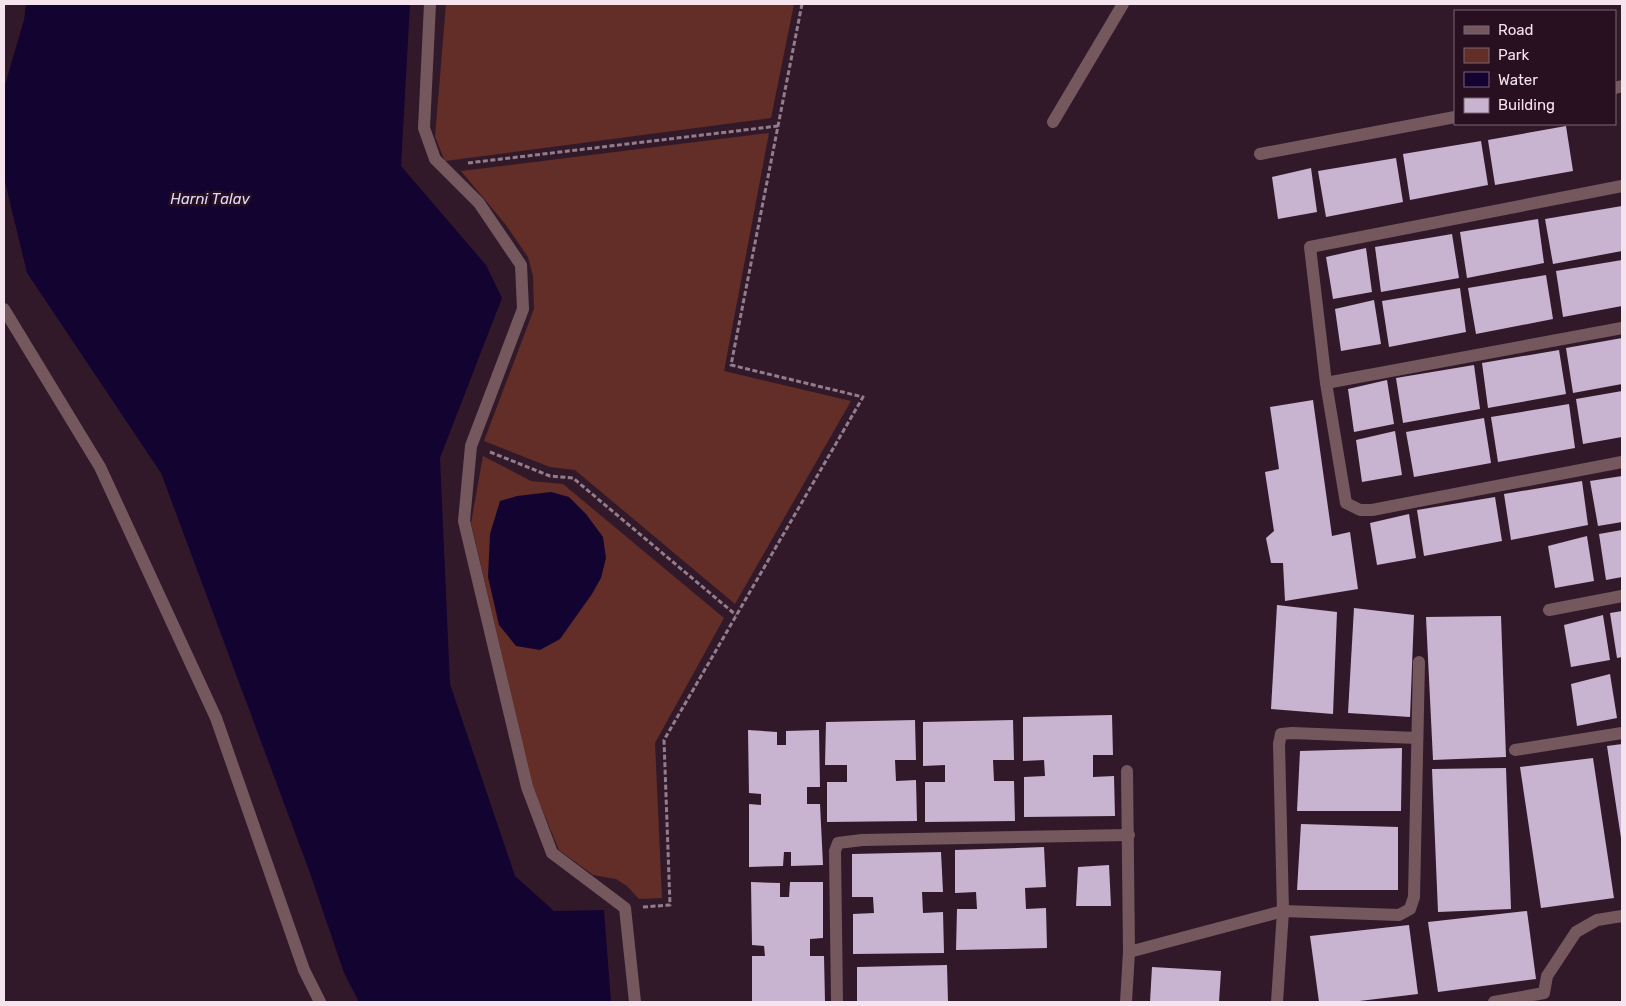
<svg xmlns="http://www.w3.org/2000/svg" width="1626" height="1006" font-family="Rubik,sans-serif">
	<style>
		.green { fill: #632e27 }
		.water { fill: #130331 }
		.building { fill: #c8b3d1 }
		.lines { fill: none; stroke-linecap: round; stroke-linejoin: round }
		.path { stroke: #927d8b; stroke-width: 3; stroke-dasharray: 5 2.5; stroke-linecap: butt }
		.service { stroke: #75585e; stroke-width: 12 }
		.minor { stroke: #75585e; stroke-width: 12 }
		.labels { text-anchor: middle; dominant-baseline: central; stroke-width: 5; stroke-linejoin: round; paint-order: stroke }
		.water-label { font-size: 15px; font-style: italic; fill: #ded9fb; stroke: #281020 }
	</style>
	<rect width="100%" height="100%" fill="#32192a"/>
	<g class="green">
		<path d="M446,4h348l-23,114 -326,43 -10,-24z"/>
		<path d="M769,133l-45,238 127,30 -116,203 -160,-134 -25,-3 -66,-26 50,-132 -1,-33 -5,-19 -22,-32 -45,-54z"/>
		<path d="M483,456l48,25 32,3 161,134 -69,125 7,155 -23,1 -12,-13 -11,-7 -23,-4 -34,-25 -27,-65 -61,-262z"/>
	</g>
	<g class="water">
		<path d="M26,4h384l-9,162 85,99 16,33 -62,160 10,226 65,192 39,35 50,-1 7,92h-252l-15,-29 -34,-100 -149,-400 -134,-200 -23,-95v-90l20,-68z"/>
		<path d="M551,492l18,5 17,17 17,23 3,21 -5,20 -9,16 -32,45 -20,11 -24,-4 -17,-21 -11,-48 2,-43 10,-33 17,-5z"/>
	</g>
	<g class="building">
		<path d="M1566,126l7,45 -78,14 -7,-45z"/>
		<path d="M1481,141l7,44 -78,15 -7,-46z"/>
		<path d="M1396,158l7,44 -77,15 -8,-46z"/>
		<path d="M1311,168l6,44 -39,7 -6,-42z"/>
		<path d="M1622,206v45l-69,13 -8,-45z"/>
		<path d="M1538,219l6,44 -77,15 -7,-46z"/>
		<path d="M1452,234l7,44 -78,14 -6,-45z"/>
		<path d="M1366,248l6,44 -39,7 -7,-42z"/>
		<path d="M1622,260v46l-59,11 -7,-46z"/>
		<path d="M1546,275l7,44 -77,15 -8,-46z"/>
		<path d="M1460,288l6,44 -77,15 -7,-46z"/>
		<path d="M1374,300l7,44 -40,7 -6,-42z"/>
		<path d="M1622,338v46l-49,9 -7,-45z"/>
		<path d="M1559,350l7,44 -78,14 -6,-45z"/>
		<path d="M1474,365l6,44 -77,14 -7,-45z"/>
		<path d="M1387,380l7,44 -40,8 -6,-43z"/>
		<path d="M1622,391v46l-39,7 -7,-45z"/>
		<path d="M1313,400l19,136 18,-4 8,57 -73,12 -2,-38h-12l-5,-25 8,-7 -9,-59 14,-3 -9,-62z"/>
		<path d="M1569,404l6,44 -77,14 -7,-45z"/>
		<path d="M1484,418l7,45 -77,14 -8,-45z"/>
		<path d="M1395,431l7,44 -40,7 -6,-42z"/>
		<path d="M1622,476v46l-24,4 -8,-45z"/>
		<path d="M1582,481l6,44 -77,15 -7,-46z"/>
		<path d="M1495,497l7,44 -78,15 -7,-46z"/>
		<path d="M1409,514l7,44 -39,7 -7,-42z"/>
		<path d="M1622,530v47l-16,3 -7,-46z"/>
		<path d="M1587,536l7,45 -39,7 -7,-42z"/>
		<path d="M1277,605l60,7 -4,102 -62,-5z"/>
		<path d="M1354,608l60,7 -4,102 -62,-4z"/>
		<path d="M1622,611v46l-5,1 -7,-45z"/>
		<path d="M1603,615l7,45 -39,7 -7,-42z"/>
		<path d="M1501,616l5,141 -73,3 -7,-143z"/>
		<path d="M1610,674l7,44 -40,8 -6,-42z"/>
		<path d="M1112,715l1,40h-20v22l21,-1 1,40 -91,1v-40l21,-1 -1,-16 -21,1v-44z"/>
		<path d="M915,720l1,40h-21l1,21 20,-1 1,41 -90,1v-40h20v-17h-22l1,-43z"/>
		<path d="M1013,720l1,40h-21l1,21h20l1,40 -90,1v-40h20v-17l-22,1v-44z"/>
		<path d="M748,730l29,2v13h9v-14l33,-1 1,57h-13v17h13l3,61 -32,1v-14h-7l-1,14 -34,1v-63l12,1v-11l-12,-1z"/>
		<path d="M1622,744v94h-1l-14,-92z"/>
		<path d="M1402,748l-1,63h-104l3,-60z"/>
		<path d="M1593,758l21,140 -73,10 -21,-141z"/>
		<path d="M1506,768l5,141 -73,3 -6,-143z"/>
		<path d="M1301,824l97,3v63h-101z"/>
		<path d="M1044,847l2,40 -21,1 1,21 20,-1 1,40 -91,2 1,-41h20l-1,-17 -21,1v-43z"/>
		<path d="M941,852l2,40h-21l1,21 20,-1 1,41 -91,1v-40l21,-1 -1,-16h-21v-43z"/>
		<path d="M1109,865l2,41h-35l2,-39z"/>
		<path d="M751,882l29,1v14h9l1,-15h33v56l-13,1v17h14l1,46h-73v-46h13l-1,-10 -12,-1z"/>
		<path d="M1527,911l9,68 -98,13 -10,-70z"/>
		<path d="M1409,925l9,69 -67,8h-32l-9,-66z"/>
		<path d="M947,965l1,37h-91v-35z"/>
		<path d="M1152,967l69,4 -2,31h-69z"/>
	</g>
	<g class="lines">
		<g class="path">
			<path d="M468,163l310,-37"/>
			<path d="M490,452l60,24 23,2 163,137"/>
			<path d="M643,907l27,-2 -6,-165 199,-343 -132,-32 71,-361"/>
		</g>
		<g class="service">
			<path d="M1053,122l70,-118"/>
			<path d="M1622,186l-312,61 16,136 20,120 14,7h12l250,-48"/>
			<path d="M1326,383l296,-55"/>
			<path d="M1549,610l73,-14"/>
			<path d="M1515,750l107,-17"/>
			<path d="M1129,952l154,-41 116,4 11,-6 4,-12 5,-235"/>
			<path d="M1277,1002l6,-91 -4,-167 2,-10 11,-1 125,5"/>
			<path d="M1494,1002l50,-9 3,-17 29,-44 21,-12 25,-4"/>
		</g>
		<g class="minor">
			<path d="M430,4l-6,124 11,31 44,44 42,62 2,44 -52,137 -7,75 63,266 25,66 73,55 10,94"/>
			<path d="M1615,88l7,-2"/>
			<path d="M1260,154l195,-37"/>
			<path d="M4,309l96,158 116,251 88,252 16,32"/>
			<path d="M837,1002l-2,-151 3,-8 24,-3 267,-5"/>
			<path d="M1126,1002l3,-50 -2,-181"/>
		</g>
	</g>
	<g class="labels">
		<g class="water-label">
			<text x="210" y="199">Harni Talav</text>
		</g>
	</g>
	<rect width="1626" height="1006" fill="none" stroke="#f5e3ee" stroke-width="10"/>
	<rect x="1454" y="10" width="162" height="115" fill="#281020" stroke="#7a6472"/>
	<rect x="1464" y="26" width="25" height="8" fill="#75585e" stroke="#7a6472"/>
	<text x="1498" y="35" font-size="15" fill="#f5e3ee">Road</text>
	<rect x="1464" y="48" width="25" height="15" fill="#632e27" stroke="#7a6472"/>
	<text x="1498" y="60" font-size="15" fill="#f5e3ee">Park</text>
	<rect x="1464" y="72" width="25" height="15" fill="#130331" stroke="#7a6472"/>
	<text x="1498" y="85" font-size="15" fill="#f5e3ee">Water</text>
	<rect x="1464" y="98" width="25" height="15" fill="#c8b3d1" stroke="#7a6472"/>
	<text x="1498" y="110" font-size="15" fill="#f5e3ee">Building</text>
</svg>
